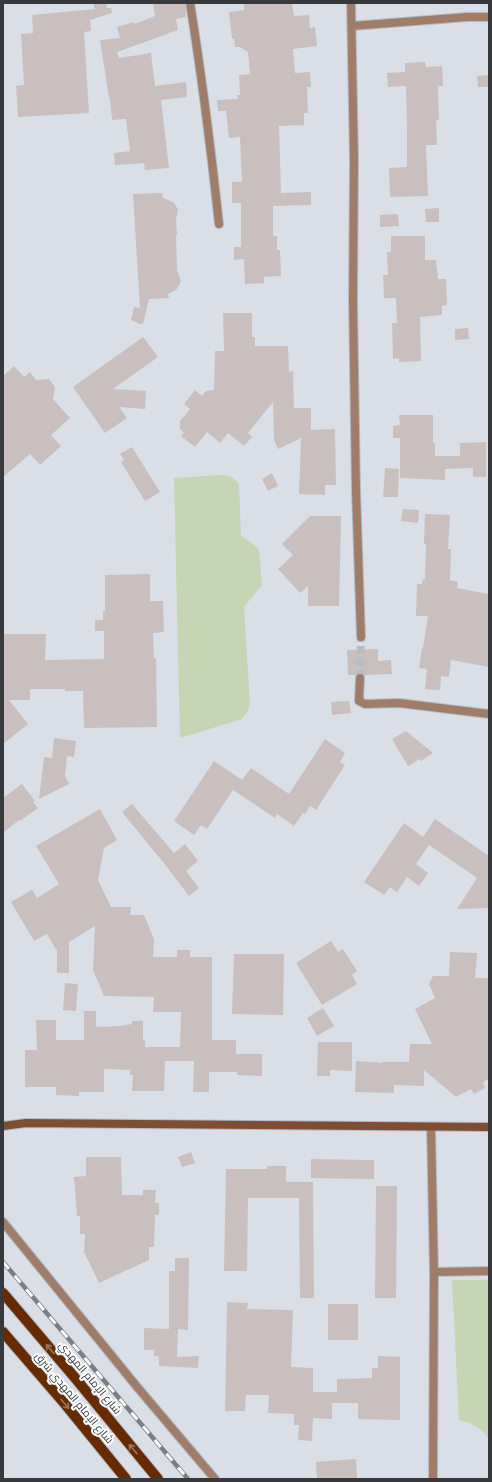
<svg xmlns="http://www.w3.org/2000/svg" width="492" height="1482" font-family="Roboto,Cairo,sans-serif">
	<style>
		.green { fill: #c6d5b4 }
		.building { fill: #c9bfbe }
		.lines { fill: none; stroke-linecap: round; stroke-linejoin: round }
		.street-tunnel { stroke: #b9bec5; stroke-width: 8; stroke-dasharray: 8 4; stroke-linecap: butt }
		.street-casing { stroke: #b6bac1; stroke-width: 10 }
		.secondary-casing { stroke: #b6bac1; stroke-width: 10 }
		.primary-casing { stroke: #b6bac1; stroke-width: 12 }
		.street { stroke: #a07d6a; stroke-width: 8 }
		.secondary { stroke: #7f4e32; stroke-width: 8 }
		.primary { stroke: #662b00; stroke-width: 10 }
		.rail-casing { stroke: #7b7e84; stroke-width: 4.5 }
		.rail { stroke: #fff; stroke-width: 3; stroke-dasharray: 9; stroke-linecap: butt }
		.oneway { stroke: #9c7559 }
		.labels { text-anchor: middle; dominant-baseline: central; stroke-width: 4; stroke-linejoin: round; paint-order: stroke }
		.street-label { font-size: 11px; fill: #37393c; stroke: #fff }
	</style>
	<rect width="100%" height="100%" fill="#dadfe7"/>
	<g class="green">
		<path d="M220,475c9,0 13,2 19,9l2,51 18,14 3,36 -18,22 6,97 -3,8 -5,7 -62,19 -6,-260z"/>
		<path d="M452,1280h37v159c-8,-12 -17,-16 -30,-19z"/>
	</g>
	<g class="building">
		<path d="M93,3h13l1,5h4l1,5 -22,7 1,11 -7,1 5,81 -71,4 -2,-31 8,-1 -3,-51 12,-1 -1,-18 63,-6z"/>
		<path d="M153,3h32l1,14 -10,2 2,11 -61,22 2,6 32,-5 4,33 31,-4 1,15 -26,3 8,68 -24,2 -1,-7 -29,2 -1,-12 16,-2 -4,-32 -14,1 -2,-22h-1l-9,-58 20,-2 -3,-11 17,-5 1,2 20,-8z"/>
		<path d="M244,3h48l2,13 15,-1 1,13 5,-1 2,19 -24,3 2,24 15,-1 1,15h-4l1,26h-4v12l-25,1 2,67 30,-1v13l-38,1v30h4v14h3l1,26 -17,1v6l-19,1 -1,-25 -10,1v-13h7v-44h-9v-21h10l-2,-45 -11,1 -3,-27h-8l-1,-11 21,-1 -1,-4h3l-1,-20 11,-1 -2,-22 -8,-5h-5l-1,-8h-2l-3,-27 15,-2z"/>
		<path d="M425,62l1,5 16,-1 1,20h-5l1,34h-3l1,25h-11l2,51 -38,1 -1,-29 18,-1v-41l-1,-40 -18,1 -1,-14 18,-1v-9z"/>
		<path d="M489,75v12h-11l-1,-11z"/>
		<path d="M162,193l1,5 10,4 5,7 -2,11 1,15h-1l1,36 3,7 1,4 -5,8 -8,4 1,4 -20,1 -6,25h-3l-9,-4 3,-13 6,1 -7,-114z"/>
		<path d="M439,208v14h-13l-1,-13z"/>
		<path d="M398,214l1,12 -19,1v-12z"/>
		<path d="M391,236h34v24h11l2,19h8l1,26 -5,1v9l-22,2 1,44 -22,1v-4l-6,1 -1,-36h5l-1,-25h-12l-1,-23h5l-1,-23h4z"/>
		<path d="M223,313h29v24h3v9h33l1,26 4,-1 1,37h17v22l24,-1 1,56h-11v10l-26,-1 2,-56 -23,11 -4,-9 -1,-38 -25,31 4,4 -8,9 -16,-13 -8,10 -13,-11 -12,15 -14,-11 3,-3 -4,-4v-8l10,-12 -6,-5 11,-14 7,6 4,-5 8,-1 1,-39h9z"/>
		<path d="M468,328l1,11 -14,1v-11z"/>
		<path d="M143,337l15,20 -45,32 33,2 -1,18 -26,-2 8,11 -22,15 -32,-46z"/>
		<path d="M14,366l10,11 6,-5 6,8 13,-1 6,8 -2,12 17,19 -19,17 10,11 -21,19 -10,-11 -27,23v-101z"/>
		<path d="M399,415h34v28h2v13h25v-13l26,-1v35h-13v-9l-28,1v11l-45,-2v-40h-7v-12l7,-1z"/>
		<path d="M132,447l28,45 -15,9 -24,-39 3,-2 -4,-6z"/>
		<path d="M385,468l14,1 -1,28h-15z"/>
		<path d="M272,473l6,13 -10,5 -6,-12z"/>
		<path d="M403,509l16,1 -1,13 -17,-2z"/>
		<path d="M425,514l25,1 -2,34h3l-1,31 8,2 -1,6 32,6v73l-38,-7 -2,17 -8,-1 -1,14 -15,-1 2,-20 -8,-1 3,-20h1l5,-32h-12l1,-32h5l1,-5h2l1,-35h-2z"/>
		<path d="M310,516h31l-2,90h-31v-20l-8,7 -22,-24 15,-14 -11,-11z"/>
		<path d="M150,574v27h13l1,31 -11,1 1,25h2l1,69 -73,1 -1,-37h-18v-2h-35v11h-21l19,24 -25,20v-110h43l-1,26 59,-1v-28h-9v-11h8v-9h2v-36z"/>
		<path d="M378,649v12l13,-1 1,14 -28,1 -4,-2 -4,2h-8l-1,-25z"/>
		<path d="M349,701l2,12 -19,2 -1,-13z"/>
		<path d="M406,731l27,22 -12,8 -1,-2 -12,7 -16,-27z"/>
		<path d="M54,738l22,3 -2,16 -7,-1 -2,20 4,8 -30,15 5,-42 8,1z"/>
		<path d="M325,739l20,14 -5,9 5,3 -29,45 -6,-4 -5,8 -2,-1 -9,13 -17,-12 -2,4 -42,-28 -26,39 -6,-4 -7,10 -20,-14 40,-60 28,19 9,-12 38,26z"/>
		<path d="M22,784l13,17 -2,1 5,6 -18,13 -1,-1 -16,13v-35z"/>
		<path d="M132,804l42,49 11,-9 13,17 -12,10 13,17 -10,8 -26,-34 -41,-50z"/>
		<path d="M100,809l17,31 -13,8 -6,32 13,27h20l-1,8h14l10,24 -1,18h24v-7h13v7h22v83h24v14h26v22l-25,-1v-3h-28v20h-16l1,-31h-29l-1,30h-32l1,-16h-3v-5l-26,-1v23h-25v4l-23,-1v-8h-31v-37h12l-1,-30h20v20h28v-29h12v16l24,-1 12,-2v-3h11v19h2v7h35l1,-35h-28l1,-15 -50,-1 -11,-26 2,-44 -26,16v31h-12v-22l-10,-17 -13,7 -23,-39 21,-12 5,8 22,-14 -23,-38z"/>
		<path d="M435,819l54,37v52l-32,1 20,-31 -48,-33 -13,19 12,9 -9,13 -12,-9 -10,15 -7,-5 -6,8 -20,-13 40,-59 19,14z"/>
		<path d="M331,941l7,11 5,-3 14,22 -5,4 5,9 -35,21 -26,-42z"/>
		<path d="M450,952l27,1 -2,25h14v101l-6,3 2,6 -11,6 -3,-5 -15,8 -32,-27v16l-30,-1v8l-39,-1 1,-31 26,2v-1h27l1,-18h22l-17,-35 20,-11 -6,-14 4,-8h16z"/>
		<path d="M234,954h50l-1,61 -51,-1z"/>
		<path d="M65,983l13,1 -2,27 -13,-1z"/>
		<path d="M323,1008l11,18 -17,10 -10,-18z"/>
		<path d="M318,1042h34v29l-22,-1v6h-13z"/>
		<path d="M191,1152l4,11 -13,4 -4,-10z"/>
		<path d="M86,1157h35l1,38h21v-5h13l-1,13h4v12h-4l-1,32h-5v13l-50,23 -15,-31 1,-18h-5v-18h-3l-3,-39 12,-1z"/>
		<path d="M311,1159l63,1v19l-63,-1z"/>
		<path d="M267,1166h19v16h27l1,116h-14l-1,-100h-51l-1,73h-23l2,-102h41z"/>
		<path d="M376,1186h21l-1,112h-21z"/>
		<path d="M175,1258h14l-1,72 -10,-1 -1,28 22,-1 -1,12 -39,-2v-9h2l-7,-1v-6h-10v-22l25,1v-58h6z"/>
		<path d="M227,1302l21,1 -1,6 46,1 -2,57 22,1v24h24v-13l35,-1v-10h6v-12l22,1v63l-42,-1v-16h-26v16l-19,-1 -1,23 -14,-1 1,-15h-5v-11l-26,-1 1,-18h-23l-1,16h-20z"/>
		<rect x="328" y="1304" width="30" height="36"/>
		<path d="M356,1459l1,19 -40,1 -1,-17z"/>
	</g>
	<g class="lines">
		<path class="street-tunnel" d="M360,678l1,-41"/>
		<g class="street-casing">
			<g id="street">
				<path d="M190,3c12,74 21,147 29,221"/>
				<path d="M351,3l3,157 -1,141 3,190 5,146"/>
				<path d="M352,26l115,-9h22"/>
				<path d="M360,678l-1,23 6,3 34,-1 90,11"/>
				<path d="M431,1127l3,145 -1,207"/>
				<path d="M3,1222l135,166 77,91"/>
				<path d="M434,1272l55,-1"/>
			</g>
		</g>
		<g class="secondary-casing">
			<path id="secondary" d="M3,1126l23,-3 463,4"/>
		</g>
		<g class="primary-casing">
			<g id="primary">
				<path d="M3,1293l73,86 82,100"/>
				<path d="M3,1332l62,72 61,75"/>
			</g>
		</g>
		<use href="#street" class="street"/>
		<use href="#secondary" class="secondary"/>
		<use href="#primary" class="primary"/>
		<g class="rail-casing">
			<path id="rail" d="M3,1262l185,217"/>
		</g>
		<use href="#rail" class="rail"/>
	</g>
	<defs><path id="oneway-shaft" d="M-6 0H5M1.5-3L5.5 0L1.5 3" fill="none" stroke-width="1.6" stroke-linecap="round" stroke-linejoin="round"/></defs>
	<g class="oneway">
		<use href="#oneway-shaft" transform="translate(50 1349) rotate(-131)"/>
		<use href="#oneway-shaft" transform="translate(65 1404) rotate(50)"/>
		<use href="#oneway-shaft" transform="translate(133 1449) rotate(-130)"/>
	</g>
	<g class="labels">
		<g class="street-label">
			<text transform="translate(90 1378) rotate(50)">شارع الإمام المهدي</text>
			<text transform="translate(74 1398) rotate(50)">شارع الإمام المهدي شرق</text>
		</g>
	</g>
	<rect width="492" height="1482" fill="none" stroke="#37393c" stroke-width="8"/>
</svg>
